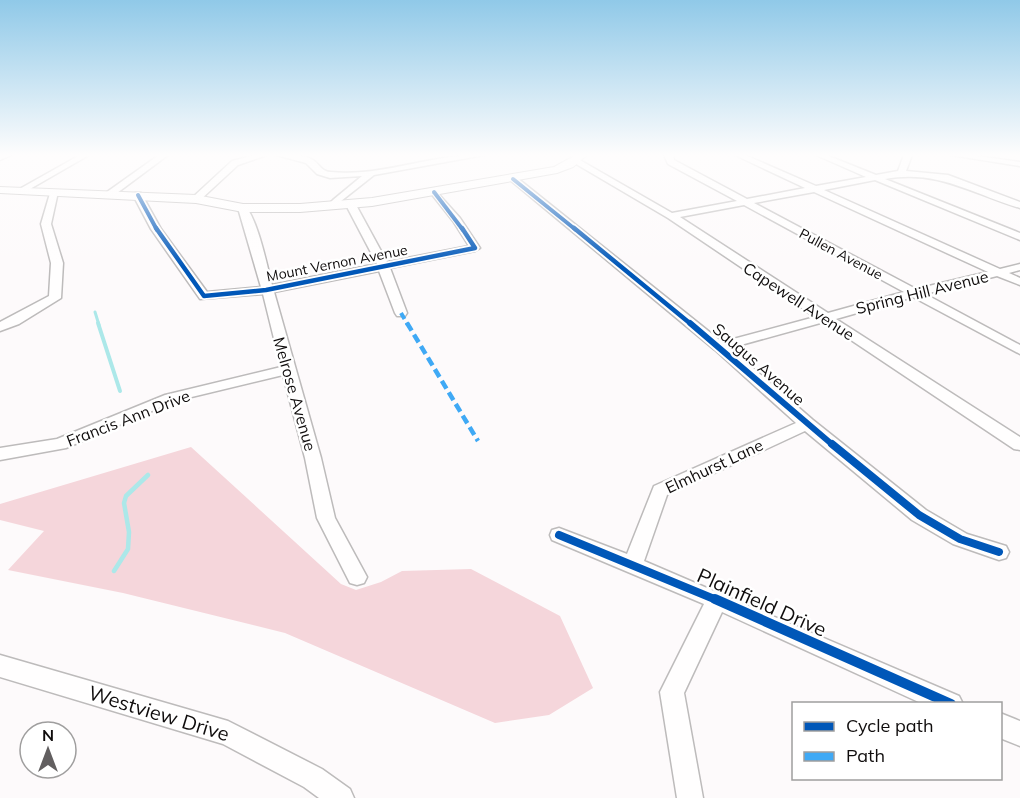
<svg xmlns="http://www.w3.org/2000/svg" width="1020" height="798" font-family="Mulish,sans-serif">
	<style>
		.green { fill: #f5d6db }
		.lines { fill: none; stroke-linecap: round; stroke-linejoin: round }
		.stream-far2 { stroke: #ace8e9; stroke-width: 3 }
		.stream-far1 { stroke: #ace8e9; stroke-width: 4 }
		.stream { stroke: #ace8e9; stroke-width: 4.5 }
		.minor-casing { stroke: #bdbbbb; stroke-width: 3 }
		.major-casing { stroke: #bdbbbb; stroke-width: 2 }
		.minor { fill: #fffefe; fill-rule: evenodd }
		.major { fill: #fffefe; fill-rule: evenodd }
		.quiet-far1 { stroke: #3fa9f5; stroke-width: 4; stroke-dasharray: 7 4; stroke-linecap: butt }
		.quiet { stroke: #3fa9f5; stroke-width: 4.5; stroke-dasharray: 9 4.5; stroke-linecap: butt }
		.cycleway-far4-casing { stroke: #fff; stroke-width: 6 }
		.cycleway-far3-casing { stroke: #fff; stroke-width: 8 }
		.cycleway-far2-casing { stroke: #fff; stroke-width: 10 }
		.cycleway-far1-casing { stroke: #fff; stroke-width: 11 }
		.cycleway-casing { stroke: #fff; stroke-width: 14 }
		.cycleway-far4 { stroke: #0057b8; stroke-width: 4 }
		.cycleway-far3 { stroke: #0057b8; stroke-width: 4.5 }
		.cycleway-far2 { stroke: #0057b8; stroke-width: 6 }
		.cycleway-far1 { stroke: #0057b8; stroke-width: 8 }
		.cycleway { stroke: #0057b8; stroke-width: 10 }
		.labels { text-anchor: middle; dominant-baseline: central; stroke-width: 5; stroke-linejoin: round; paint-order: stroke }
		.far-street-label { font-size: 14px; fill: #0f0c0c; stroke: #fff }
		.street-label { font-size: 16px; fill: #0f0c0c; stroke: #fff }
		.near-street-label { font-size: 20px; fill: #0f0c0c; stroke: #fff }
	</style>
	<rect width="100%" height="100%" fill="#fdfafb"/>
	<path class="green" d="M191,447l150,137 15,6 25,-8 21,-11 69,-2 89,47 33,72 -44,27 -54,8 -210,-90 -162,-40 -115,-23 36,-39 -44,-11v-16z"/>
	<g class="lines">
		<path class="stream-far2" d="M95,312l4,13"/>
		<path class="stream-far1" d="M98,323l22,68"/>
		<path class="stream" d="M114,571l14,-22 1,-17 -5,-29 2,-7 22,-21"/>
		<g class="minor-casing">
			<g id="minor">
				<path d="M0,155h11l-11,5z"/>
				<path d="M80,155h9l-66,38 -7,-2z"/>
				<path d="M159,155h9l-55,41h-6v-4z"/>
				<path d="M255,155h12l-29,10 -39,36h-6v-4l39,-36z"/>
				<path d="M276,155c11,0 27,-1 37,5 7,5 9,12 18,12 52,5 102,-19 153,-17l-110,20 -38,30 -5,-3 2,-2 29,-24 -32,2 -13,-4 -11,-11z"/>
				<path d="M664,155h9l1,5 73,39 58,-11 -70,-33h10l71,31 50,-9 -50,-22h10l50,20 22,-4 6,-16h8l-6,16 42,4 72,27v6c-48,-14 -82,-39 -135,-29l135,54v7l-145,-60 -51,10 176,79 20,-5v6l-11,3 11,5v7l-23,-9 -72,18 95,51v9l-107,-57 -77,22 184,118v13l-6,-1 -190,-127 -94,26 83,72 113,90 41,24 39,12 3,6 -3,6 -7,2 -46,-16 -41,-24 -107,-89 -138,64 -23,66 315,135 4,8h-40l-201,-92 -38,81 19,105h-26l-17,-106 44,-88 -152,-64 -2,-5 2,-5 7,-2 68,26 27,-68 142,-63 -81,-73 -206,-171 7,-2 206,165 93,-25 -147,-99 -97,-57 7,-2 94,54 65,-12 -69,-37zM814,192l174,80 -72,17 -162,-86zM744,205l160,87 -76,21 -148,-96z"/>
				<path d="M951,155h20l49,7v4z"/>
				<path d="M434,189l26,29 20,30 -5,3 -85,17 17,45 -2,3h-8l-2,-3 -16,-42 -105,21 47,166 14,60 32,59 -3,6 -7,2 -7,-2 -33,-65 -12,-60 -22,-83 -108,26 -109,47 -66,12v-12l57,-9 108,-44 116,-28 -18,-73 -63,5 -49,-70 -18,-34 2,-2h6l20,36 46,63 54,-5 -23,-79 5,-3c13,6 25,65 29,80l105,-21 -31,-59 5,-3 5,3 31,57 82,-16 -16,-25 -23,-29z"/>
				<path d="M51,190l7,2 -7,32 12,39 -2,35 -42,26 -19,7v-9l49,-26 2,-33 -10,-39z"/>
				<path d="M0,655l228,66 94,48 28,20 4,9h-35l-15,-11 -81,-43 -223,-67z"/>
				<path d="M1000,713l20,8v25l-20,-8z"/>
			</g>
		</g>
		<g class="major-casing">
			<path id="major" d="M576,155h11l-14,12 -16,6 -185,33 -72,6h-57l-47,-9 -196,-10v-6l196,8 47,9h57l72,-6 182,-31z"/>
		</g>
		<use href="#minor" class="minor"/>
		<use href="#major" class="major"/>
		<path class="quiet-far1" d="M401,313l7,12"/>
		<path class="quiet" d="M407,323l71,118"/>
		<g class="cycleway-far4-casing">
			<g id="cycleway-far4">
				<path d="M513,179l63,51"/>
				<path d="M434,192l29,38"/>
				<path d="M138,195l19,35"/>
			</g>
		</g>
		<g class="cycleway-far3-casing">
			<g id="cycleway-far3">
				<path d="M156,228l48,68 62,-6 209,-42 -13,-20"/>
				<path d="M574,228l118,97"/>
			</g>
		</g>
		<g class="cycleway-far2-casing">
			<path id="cycleway-far2" d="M690,323l144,123"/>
		</g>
		<g class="cycleway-far1-casing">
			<g id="cycleway-far1">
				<path d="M832,444l87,71 41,24 39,13"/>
				<path d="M559,535l160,66"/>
			</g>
		</g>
		<g class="cycleway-casing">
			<path id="cycleway" d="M715,599l236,105"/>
		</g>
		<use href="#cycleway-far4" class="cycleway-far4"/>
		<use href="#cycleway-far3" class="cycleway-far3"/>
		<use href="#cycleway-far2" class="cycleway-far2"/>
		<use href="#cycleway-far1" class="cycleway-far1"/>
		<use href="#cycleway" class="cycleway"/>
	</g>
	<linearGradient id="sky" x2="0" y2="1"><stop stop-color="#90c9e8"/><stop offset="0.58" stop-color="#fefdfd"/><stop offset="1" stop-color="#fefdfd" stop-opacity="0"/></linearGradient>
	<rect width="1020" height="267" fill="url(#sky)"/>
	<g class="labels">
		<g class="far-street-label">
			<text transform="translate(841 254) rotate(28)">Pullen Avenue</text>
			<text transform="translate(337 263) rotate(-11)">Mount Vernon Avenue</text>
		</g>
		<g class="street-label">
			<text transform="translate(922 292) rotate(-14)">Spring Hill Avenue</text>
			<text transform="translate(799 301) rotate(33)">Capewell Avenue</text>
			<text transform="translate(759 364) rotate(41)">Saugus Avenue</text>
			<text transform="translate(295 394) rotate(74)">Melrose Avenue</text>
			<text transform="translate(128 418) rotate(-21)">Francis Ann Drive</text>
			<text transform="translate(714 466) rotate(-25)">Elmhurst Lane</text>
		</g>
		<g class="near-street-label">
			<text transform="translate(762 602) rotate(24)">Plainfield Drive</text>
			<text transform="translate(159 713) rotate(17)">Westview Drive</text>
		</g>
	</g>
	<rect x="792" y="702" width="210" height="78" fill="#ffffff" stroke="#9f9e9e" stroke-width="1.5"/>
	<rect x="804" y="722" width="30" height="9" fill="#0057b8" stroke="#9f9e9e" stroke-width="1.5"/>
	<text x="846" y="732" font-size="18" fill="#0f0c0c">Cycle path</text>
	<rect x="804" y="752" width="30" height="9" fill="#3fa9f5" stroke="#9f9e9e" stroke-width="1.5"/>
	<text x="846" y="762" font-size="18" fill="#0f0c0c">Path</text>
	<g transform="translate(48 750)"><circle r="28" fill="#ffffff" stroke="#9f9e9e" stroke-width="1.5"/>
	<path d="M0-4.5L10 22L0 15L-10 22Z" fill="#625f60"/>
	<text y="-9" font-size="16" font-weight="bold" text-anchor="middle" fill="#0f0c0c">N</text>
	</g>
</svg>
